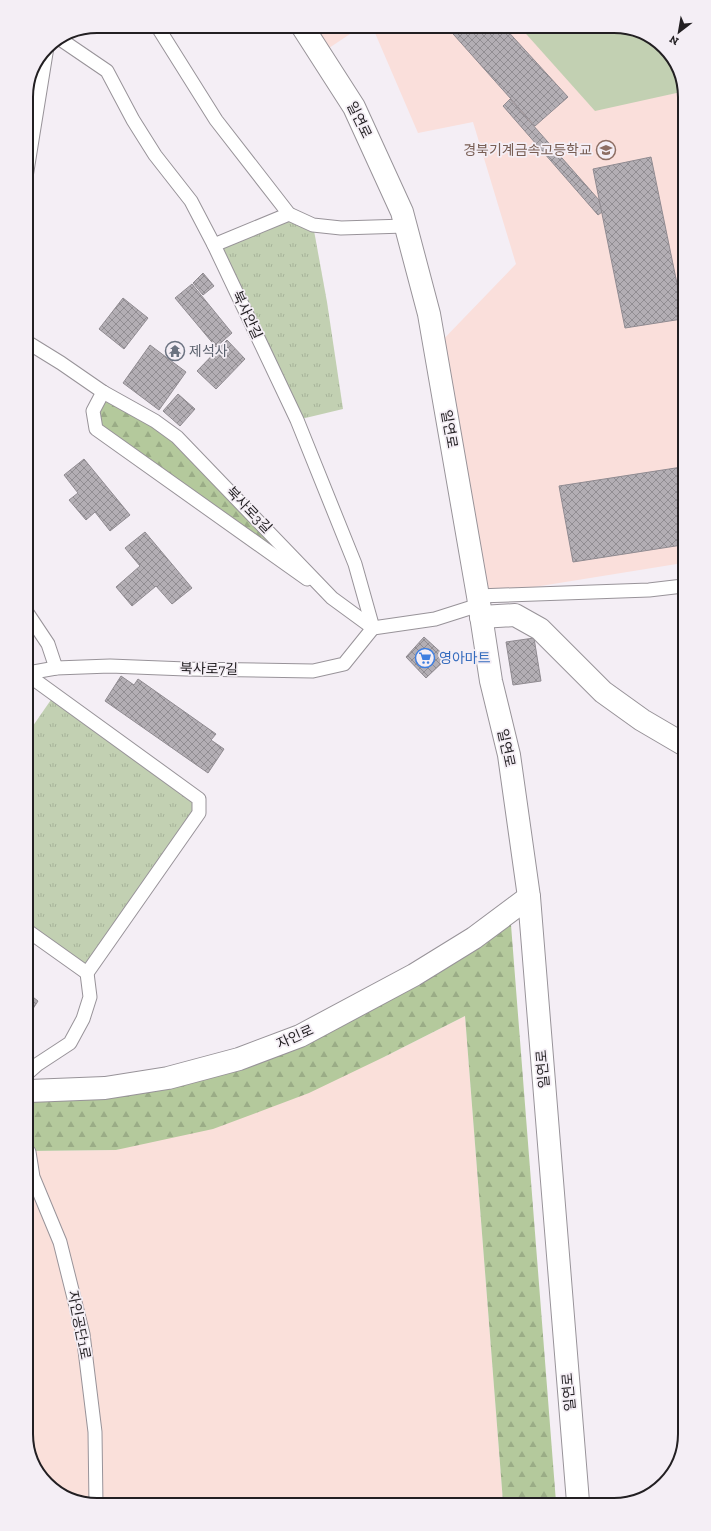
<svg xmlns="http://www.w3.org/2000/svg" width="711" height="1531" font-family="'Zilla Slab','Noto Sans KR',serif">
	<style>
		.industrial { fill: #fae0da }
		.education { fill: #fadfdb }
		.grass { fill: url(#grass-tufts) }
		.forest { fill: url(#forest-firs) }
		.pitch { fill: #c2d0b2 }
		.building { fill: url(#building-cross-hatch); stroke: #908b91 }
		.lines { fill: none; stroke-linecap: round; stroke-linejoin: round }
		.service-casing { stroke: #989399; stroke-width: 15 }
		.minor-casing { stroke: #989399; stroke-width: 24 }
		.tertiary-casing { stroke: #989399; stroke-width: 24 }
		.service { stroke: #fff; stroke-width: 13 }
		.minor { stroke: #fff; stroke-width: 22 }
		.tertiary { stroke: #fff; stroke-width: 22 }
		.labels { text-anchor: middle; dominant-baseline: central; stroke-width: 3.5; stroke-linejoin: round; paint-order: stroke }
		.street-label { font-size: 14px; fill: #221f22; stroke: #f4eef5 }
		.education-label { font-size: 14px; fill: #785e54; stroke: #f4eef5; text-anchor: end }
		.worship-label { font-size: 14px; fill: #5b616d; stroke: #f4eef5; text-anchor: start }
		.shop-label { font-size: 14px; fill: #366cbe; stroke: #f4eef5; text-anchor: start }
		.rim { fill: none; stroke: #221f22; stroke-width: 2 }
	</style>
	<defs>
		<pattern id="grass-tufts" width="24" height="20" patternUnits="userSpaceOnUse"><rect width="24" height="20" fill="#c2d0b2"/><path d="M3 7l-1-3M5 7V3M7 7l1-3M15 17l-1-3M17 17v-4M19 17l1-3" fill="none" stroke="#a6b299"/></pattern>
		<pattern id="forest-firs" width="22" height="20" patternUnits="userSpaceOnUse"><rect width="22" height="20" fill="#b4c99c"/><path d="M5 1l3.5 6h-7zM16 11l3.5 6h-7z" fill="#9aac86"/></pattern>
		<pattern id="building-cross-hatch" width="8" height="8" patternUnits="userSpaceOnUse"><rect width="8" height="8" fill="#b3aeb4"/><path d="M0 0l8 8M0 8l8-8" fill="none" stroke="#918d92"/></pattern>
	</defs>
	<rect width="100%" height="100%" fill="#f4eef5"/>
	<path class="industrial" d="M465,1016l38,486 -410,3 -39,-15 -24,-33 -1,-306 87,-1 268,-93z"/>
	<g class="education">
		<path d="M302,26h60l-42,28z"/>
		<path d="M372,26h246l39,15 24,33 2,489 -205,33 -43,-248 81,-84 -43,-142 -55,11z"/>
	</g>
	<g class="grass">
		<path d="M289,214l24,11 14,77 16,107 -46,11 -83,-175z"/>
		<path d="M55,694l144,105v14l-112,160 -59,-42v-198z"/>
	</g>
	<g class="forest">
		<path d="M103,392l52,29 177,177 -236,-169z"/>
		<path d="M510,912l46,590h-53l-38,-486 -81,41 -75,36 -96,36 -97,21 -87,1v-60l210,-32z"/>
	</g>
	<path class="pitch" d="M519,26h99l39,15 24,33v18l-86,19z"/>
	<g class="building">
		<path d="M446,26h57l65,71 -33,29z"/>
		<path d="M510,99l89,101 3,12 -4,3 -95,-109z"/>
		<path d="M651,157l31,151v11l-57,9 -32,-159z"/>
		<path d="M203,273l11,13 -11,9 -10,-12z"/>
		<path d="M192,284l40,49 -16,14 -41,-49z"/>
		<path d="M123,298l25,20 -24,31 -25,-20z"/>
		<path d="M227,340l18,19 -29,30 -19,-18z"/>
		<path d="M150,345l36,27 -27,38 -36,-27z"/>
		<path d="M178,394l17,15 -15,17 -17,-15z"/>
		<path d="M84,459l46,56 -20,16 -15,-19 -9,8 -17,-20 9,-7 -14,-18z"/>
		<path d="M682,467v78l-109,17 -14,-76z"/>
		<path d="M145,532l47,56 -20,16 -16,-18 -24,20 -16,-19 24,-21 -15,-18z"/>
		<path d="M424,637l23,21 -21,20 -20,-21z"/>
		<path d="M534,638l7,43 -28,4 -7,-43z"/>
		<path d="M121,676l13,9 4,-6 78,55 -5,6 13,9 -16,24 -103,-72z"/>
		<path d="M29,994l9,7 -9,14z"/>
	</g>
	<g class="lines">
		<g class="service-casing">
			<g id="service">
				<path d="M157,26l59,94 73,94 24,11 28,3 64,-2"/>
				<path d="M60,39l47,32 26,49 22,35 36,46 23,44 83,175 58,144 18,64"/>
				<path d="M26,177l21,-130"/>
				<path d="M214,245l75,-31"/>
				<path d="M27,342l34,21 42,29 52,29 22,16 155,161 41,30 62,-9 44,-14"/>
				<path d="M103,392l-10,19 3,18 211,150"/>
				<path d="M478,596l171,-6 34,-4"/>
				<path d="M28,614l20,30 8,24"/>
				<path d="M28,673l28,-5 54,-2 76,3 127,2 31,-7 29,-36"/>
				<path d="M28,675l171,124v14l-112,160 -59,-42"/>
				<path d="M29,1072l9,-8 32,-21 13,-24 7,-22 -3,-24"/>
				<path d="M29,1152l4,25 27,65 23,92 12,98 1,73"/>
			</g>
		</g>
		<g class="minor-casing">
			<path id="minor" d="M481,617l34,-2 25,14 63,63 39,28 41,24"/>
		</g>
		<g class="tertiary-casing">
			<g id="tertiary">
				<path d="M302,26l52,81 48,105 27,102 49,282 13,85 18,74 20,142 49,605"/>
				<path d="M29,1091l76,-3 63,-10 71,-19 61,-23 114,-61 60,-37 55,-41"/>
			</g>
		</g>
		<use href="#service" class="service"/>
		<use href="#minor" class="minor"/>
		<use href="#tertiary" class="tertiary"/>
	</g>
	<defs>
		<g id="school-ring" transform="scale(1)"><circle r="9.5" fill="#f4eef5" stroke="#8d6e63" stroke-width="1.5"/><path d="M0-5L7-2L0 1L-7-2ZM-4 1L0 2.5L4 1V4Q0 6-4 4Z" fill="#8d6e63"/></g>
		<g id="temple-ring" transform="scale(1)"><circle r="9.5" fill="#f4eef5" stroke="#6b7280" stroke-width="1.5"/><path d="M0-6L5-2H3V0L6.5 2.5H4V6H1.5V3h-3V6H-4V2.5H-6.5L-3 0V-2H-5Z" fill="#6b7280"/></g>
		<g id="supermarket-ring" transform="scale(1)"><circle r="9.5" fill="#f4eef5" stroke="#3f7fe0" stroke-width="1.5"/><path d="M-6-5.5h2.5l.6 2H6L4.5 2H-2.5L-4.4-4H-6ZM-1.5 3.2a1.3 1.3 0 1 0 .1 0ZM3 3.2a1.3 1.3 0 1 0 .1 0Z" fill="#3f7fe0"/></g>
	</defs>
	<g fill-rule="evenodd">
		<use href="#school-ring" x="606" y="150"/>
		<use href="#temple-ring" x="175" y="351"/>
		<use href="#supermarket-ring" x="425" y="658"/>
	</g>
	<g class="labels">
		<g class="street-label">
			<text transform="translate(359 120) rotate(64)">일연로</text>
			<text transform="translate(247 315) rotate(65)">북사안길</text>
			<text transform="translate(449 429) rotate(80)">일연로</text>
			<text transform="translate(249 510) rotate(46)">북사로3길</text>
			<text transform="translate(209 669) rotate(1)">북사로7길</text>
			<text transform="translate(506 748) rotate(78)">일연로</text>
			<text transform="translate(295 1037) rotate(-24)">자인로</text>
			<text transform="translate(543 1069) rotate(-95)">일연로</text>
			<text transform="translate(79 1325) rotate(79)">자인공단1로</text>
			<text transform="translate(569 1392) rotate(-95)">일연로</text>
		</g>
		<g class="education-label">
			<text x="592" y="150">경북기계금속고등학교</text>
		</g>
		<g class="worship-label">
			<text x="189" y="351">제석사</text>
		</g>
		<g class="shop-label">
			<text x="439" y="658">영아마트</text>
		</g>
	</g>
	<path d="M0 0H711V1531H0ZM97 33H614A64 64 0 0 1 678 97V1434A64 64 0 0 1 614 1498H97A64 64 0 0 1 33 1434V97A64 64 0 0 1 97 33Z" fill="#f4eef5" fill-rule="evenodd"/>
	<path class="rim" d="M97 33H614A64 64 0 0 1 678 97V1434A64 64 0 0 1 614 1498H97A64 64 0 0 1 33 1434V97A64 64 0 0 1 97 33Z"/>
	<g transform="translate(679 32) rotate(211)" stroke="#f4eef5" stroke-width="3" paint-order="stroke">
	<path d="M0-3L7 15L0 10L-7 15Z" fill="#221f22"/>
	<text y="-6" font-size="11" font-weight="bold" text-anchor="middle" fill="#221f22">N</text>
	</g>
</svg>
